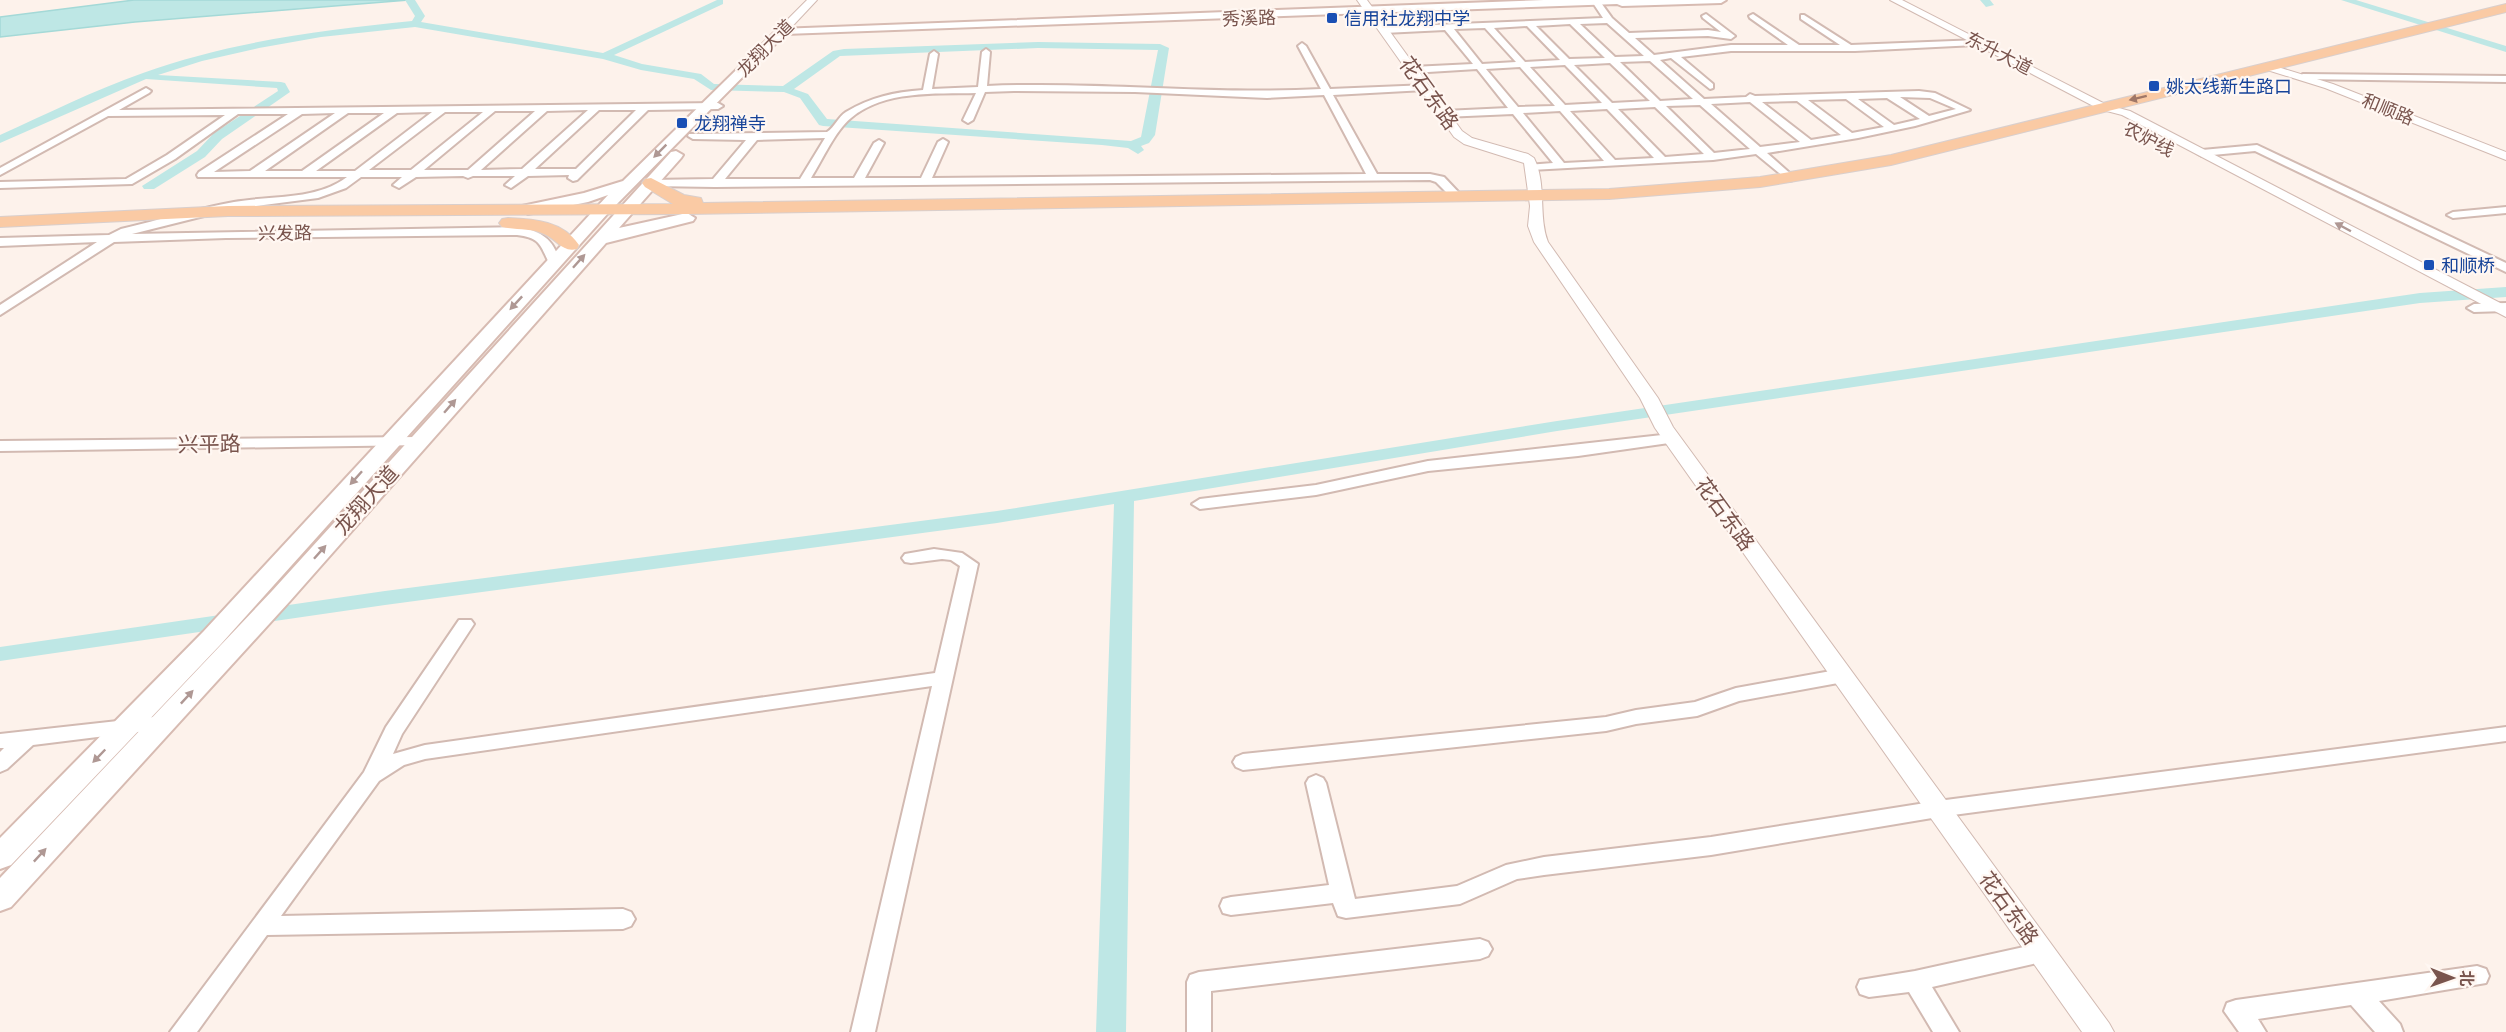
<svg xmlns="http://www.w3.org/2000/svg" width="2506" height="1032" font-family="Poppins,'Noto Sans SC',sans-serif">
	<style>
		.water { fill: #bee7e5; stroke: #a4d9d7; stroke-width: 1.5 }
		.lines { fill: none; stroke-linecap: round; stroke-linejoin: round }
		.canal { fill: #bee7e5; fill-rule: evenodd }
		.minor-casing { stroke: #d2bab2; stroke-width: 4 }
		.tertiary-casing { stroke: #d2bab2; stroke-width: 2 }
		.secondary-casing { stroke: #d7bbb2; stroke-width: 4 }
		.primary-casing { stroke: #d9cfcd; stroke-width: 2 }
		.minor { fill: #fff; fill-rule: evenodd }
		.tertiary { fill: #fff; fill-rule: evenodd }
		.secondary { fill: #fff; fill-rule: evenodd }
		.primary { fill: #facaa4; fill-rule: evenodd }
		.oneway { fill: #a07767 }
		.oneway2 { fill: #af9894 }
		.transit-dot { fill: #1a4fb4; stroke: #fff7f2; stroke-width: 2 }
		.labels { text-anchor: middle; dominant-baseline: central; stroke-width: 4.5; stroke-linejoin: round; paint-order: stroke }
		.far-street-label { font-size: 18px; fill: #79544d; stroke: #fff7f2 }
		.far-transit-label { font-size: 18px; fill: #164399; stroke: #fff7f2; text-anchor: start }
		.street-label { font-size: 21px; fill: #79544d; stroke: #fff7f2 }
	</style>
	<rect width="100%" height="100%" fill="#fdf2eb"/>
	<path class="water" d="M134,0h275l-274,22 -135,15v-20z"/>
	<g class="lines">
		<g class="canal">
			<path d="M405,0h10l10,16 -4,6 182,31 114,-53h6v4l-109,51 28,9 59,10 13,10 69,2 50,-35 11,-2 194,-7 122,2 9,4 -14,87 -6,8 -8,3 3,4 -6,4 -10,-6 -26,-3 -279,-19 -4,-1 -19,-27 -16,-6 -73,-2 -17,-11 -53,-9 -38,-11 -188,-32 -94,10 -62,11 -57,13 -44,14 123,7 4,1 5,9 -68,47 -17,18 -51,32h-10l-2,-3 55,-35 17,-18 64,-42 -1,-3 -131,-9 -146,64v-8c47,-21 94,-45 143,-62 86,-31 178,-43 269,-52l3,-5zM1038,48l120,2 -17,87 -10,4 -304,-22 -19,-25 -14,-5 46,-33z"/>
			<path d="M1980,0h10l4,5 -8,2z"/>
			<path d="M2341,0h15l150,46v6z"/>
			<path d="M2506,287v10l-86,6 -863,128 -423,70 -8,531h-30l18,-528 -117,19 -612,82 -385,56v-14l385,-56 612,-80 560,-90 863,-128z"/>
		</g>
		<g class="minor-casing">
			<g id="minor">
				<path d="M1591,0h8l13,18 17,15 79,-3 13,2 -18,-14 -1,-2 4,-2 29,22 -4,3 -23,-3 -73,2 19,17 77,-10h57l-38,-27 -1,-2 4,-2 46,31h41l-39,-26v-4h3l47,30 128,-5 1,2 -4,3 -121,6h-124l-50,6 32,27v4l-3,1 -39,-31 -11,2 44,39 42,-2 4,-3 5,2 164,-5 16,2 35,17 -55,16 -57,12 -91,15 26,23v4l-4,1 -33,-27 -43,6 -182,10 -4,-1v-4l26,-2 -40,-49 -69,3 -5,-3 5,-3 64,-3 -31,-39 -65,4 -5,-3 5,-3 61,-3 -28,-34 -61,3 -4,-3 4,-3 219,-9zM1607,23l37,33 -29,1 -35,-33zM1570,24l35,34 -36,1 -33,-33zM1527,26l33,34 -35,2 -31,-34zM1485,28l31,34 -34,2 -28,-35zM1650,61l43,38 -33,2 -40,-39zM1610,63l40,38 -38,2 -38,-38zM1565,65l37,38 -37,2 -35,-38zM1520,67l35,39 -37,1 -32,-38zM1900,97l30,1 26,11 -27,7zM1887,98l33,21 -26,6 -36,-26zM1846,99l38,28 -32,6 -44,-33zM1797,101l44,34 -30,5 -49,-38zM1750,102l50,40 -40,5 -49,-43zM1700,105l50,44 -36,4 -48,-47zM1655,107l49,47 -39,3 -47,-48zM1607,109l47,49 -39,2 -45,-49zM1560,111l44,50 -40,2 -41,-50z"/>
				<path d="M1302,43l4,3 24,43 98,-4 2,2 -5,3 -92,5 44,79h53l14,3 18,19v4h-8l-18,-18 -6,-2 -715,7 -64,-1 -6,-3 6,-3 62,-1 33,-39 -53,-1 -5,-3 1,-2 138,-2c8,-5 11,-15 19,-20 25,-15 48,-20 77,-22l7,-36 4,-3 4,3 -6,35 46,-2 4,-35 4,-3 4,3 -3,34c111,-5 223,9 334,3l-23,-43zM1014,91l121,1 132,6 57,-3 42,79 -434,4 16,-36 -5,-3 -5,3 -17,36h-56l19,-35 -5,-3 -5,3 -20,35h-43c12,-19 24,-47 40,-60 33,-28 84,-24 125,-25l-13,27 5,3 5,-3 12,-28zM825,138l-25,41h-75l32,-39z"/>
				<path d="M2303,74l203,2v6l-206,-3 -2,-2z"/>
				<path d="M146,88l5,3 -2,2 -30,17 599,-7 5,3 -5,3 -70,1 -71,70 -4,1 -5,-3 1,-3 -41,1 -17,12 -6,-3 10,-9h-42l-5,2 -5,-2 -47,1 -17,11 -6,-3 9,-8h-41l-15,11 -28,10 -86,11 -100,25 385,-7c24,4 36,11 43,35l-2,3h-8c-10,-20 -9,-27 -33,-30l-291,3 -112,4 -114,73v-10l97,-63 -97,4v-8l109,-3 12,-6c38,-9 75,-20 113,-27 38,-7 81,-1 113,-25h-149l-1,-2 2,-3 89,-58h-50l-63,45 -43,25 -132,4v-6l126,-3 41,-24 58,-40 -117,1 -108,59v-7zM588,110l-66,59 -41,1 66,-59zM599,110h37l-60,59h-41zM495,111h40l-67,59h-44zM432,112l-77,59h-39l81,-58zM445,112h38l-72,58h-42zM335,113l-85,58 -36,1 88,-58zM348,113h36l-82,58h-37z"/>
				<path d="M2257,145l249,118v9l-251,-121 -53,5 -5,-3 5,-3z"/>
				<path d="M2506,207v6l-53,5 -6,-3 6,-3z"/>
				<path d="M2506,303v8l-32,1 -7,-4 7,-4z"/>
				<path d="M1671,434l8,5 -3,3 -98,14 -150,15 -112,24 -116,14 -8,-5 8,-5 116,-14 112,-24z"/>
				<path d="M418,437l5,2 3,3 -3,3 -423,6v-10z"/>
				<path d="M934,549l28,4 16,11 -103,468h-24l81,-346 -507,73 -21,6 -25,16 -98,135 342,-7 8,3 4,7 -4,7 -8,3 -356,6 -70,97h-27l194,-260 22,-45 73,-107h12l3,4 -72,110 -9,20 32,-9 510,-72 25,-107 -9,-6 -9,-1 -31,4 -6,-1 -3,-4 3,-4z"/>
				<path d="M1842,669l7,2 3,5 -3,5 -110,20 -42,15 -61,8 -30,7 -363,39 -7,-3 -3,-5 3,-5 7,-3 363,-37 30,-7 59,-8 41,-14z"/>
				<path d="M163,716l7,2 3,5 -3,5 -137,17 -26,24 -7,3v-20l4,-4h-4v-14z"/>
				<path d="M2506,727v14l-568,76 -227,38 -167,20 -27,4 -57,25 -114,14 -8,-2 -5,-13 -102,12 -8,-2 -3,-7 3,-7 8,-2 98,-12 -23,-102 3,-5 7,-3 7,3 3,5 29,116 102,-13 49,-21 38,-8 167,-20 227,-36z"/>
				<path d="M1480,939l8,3 4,7 -4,7 -8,3 -269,32v41h-24v-50l3,-7 9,-3z"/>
				<path d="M2042,943l8,3 4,7 -4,7 -118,27 27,45h-26l-24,-40 -40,5 -9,-3 -3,-7 3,-7 55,-9z"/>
				<path d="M2477,966l9,3 3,7 -3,7 -107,18 21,23 3,8h-28l-24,-27 -93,14 8,13h-27l-15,-21 3,-8 9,-3z"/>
			</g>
		</g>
		<g class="tertiary-casing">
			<g id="tertiary">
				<path d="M807,0h10l-31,33h-8v-4z"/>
				<path d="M1357,0h10l95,131 10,7 56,16 6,4c13,26 4,58 14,84l110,156 15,29 436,596 5,9h-32l-427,-604 -15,-30 -106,-156 -6,-16 2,-20 -6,-43 -60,-19 -10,-7z"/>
				<path d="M1890,0h12l205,105 23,6 376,195v11l-384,-202 -23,-6z"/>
				<path d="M2268,64l65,20 173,68v8l-181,-72 -61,-19 -1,-2z"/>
			</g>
		</g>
		<g class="secondary-casing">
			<g id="secondary">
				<path d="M1544,0h182l-5,3 -99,3 -5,-2 -832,30 -176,178 -388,432 -210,221 -11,4v-31l203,-206 405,-437 -20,7 -60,12 -8,-5 2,-3 62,-13 39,-12 155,-152z"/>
				<path d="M676,151l7,4 -2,3 -62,70 68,-15 8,5 -2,3 -87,22 -316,358 -279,306 -11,4v-33l272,-287 399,-439z"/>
			</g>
		</g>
		<g class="primary-casing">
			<g id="primary">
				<path d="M2506,4v8l-615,153 -131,22 -151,12 -921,15 -460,2 -228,11v-10l228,-11 445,-2 -28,-17 -3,-4 3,-4 6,-1 33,17 17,3 2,5 906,-14 151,-12 131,-22z"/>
				<path d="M508,218c27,1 55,3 71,27l-2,4c-15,4 -20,-10 -33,-15 -13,-6 -28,-4 -42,-7l-3,-4 3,-4z"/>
			</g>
		</g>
		<use href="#minor" class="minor"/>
		<use href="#tertiary" class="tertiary"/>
		<use href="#secondary" class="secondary"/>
		<use href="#primary" class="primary"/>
	</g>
	<defs><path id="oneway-solid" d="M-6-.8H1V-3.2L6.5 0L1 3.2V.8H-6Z" transform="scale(1.5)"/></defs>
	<use class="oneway" href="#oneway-solid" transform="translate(2138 98) rotate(166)"/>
	<g class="oneway2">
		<use href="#oneway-solid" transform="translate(660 151) rotate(135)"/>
		<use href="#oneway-solid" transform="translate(2343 227) rotate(-152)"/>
		<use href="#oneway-solid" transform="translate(579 261) rotate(-48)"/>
		<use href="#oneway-solid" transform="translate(516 303) rotate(133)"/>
		<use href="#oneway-solid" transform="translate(450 406) rotate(-49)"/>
		<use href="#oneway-solid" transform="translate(356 478) rotate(132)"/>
		<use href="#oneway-solid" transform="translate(320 552) rotate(-48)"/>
		<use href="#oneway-solid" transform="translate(187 697) rotate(-47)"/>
		<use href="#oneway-solid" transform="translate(99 756) rotate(134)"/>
		<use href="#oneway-solid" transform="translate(40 855) rotate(-47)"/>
	</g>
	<g class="transit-dot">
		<rect x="1326" y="12" width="12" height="12" rx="3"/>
		<rect x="2148" y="80" width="12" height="12" rx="3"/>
		<rect x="676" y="117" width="12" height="12" rx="3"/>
		<rect x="2423" y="259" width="12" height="12" rx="3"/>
	</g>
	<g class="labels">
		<g class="far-street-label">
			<text transform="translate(1249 18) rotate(-2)">秀溪路</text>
			<text transform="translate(765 48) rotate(-45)">龙翔大道</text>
			<text transform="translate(1999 53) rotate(27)">东升大道</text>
			<text transform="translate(2388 109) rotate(22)">和顺路</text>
			<text transform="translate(2149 139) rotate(27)">农炉线</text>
			<text transform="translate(285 233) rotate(-1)">兴发路</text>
		</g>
		<g class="far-transit-label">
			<text x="1344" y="18">信用社龙翔中学</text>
			<text x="2166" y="86">姚太线新生路口</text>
			<text x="694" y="123">龙翔禅寺</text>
			<text x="2441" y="265">和顺桥</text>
		</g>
		<g class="street-label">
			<text transform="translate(1429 93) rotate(54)">花石东路</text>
			<text transform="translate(209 444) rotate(-1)">兴平路</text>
			<text transform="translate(366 500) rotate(-48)">龙翔大道</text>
			<text transform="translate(1725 514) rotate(54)">花石东路</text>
			<text transform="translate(2009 908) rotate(54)">花石东路</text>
		</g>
	</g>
	<g transform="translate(2452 978) rotate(91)" stroke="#fff7f2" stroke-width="4.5" paint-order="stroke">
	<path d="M0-4.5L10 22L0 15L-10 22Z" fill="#79544d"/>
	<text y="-9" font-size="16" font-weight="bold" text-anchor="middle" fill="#79544d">北</text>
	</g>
</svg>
